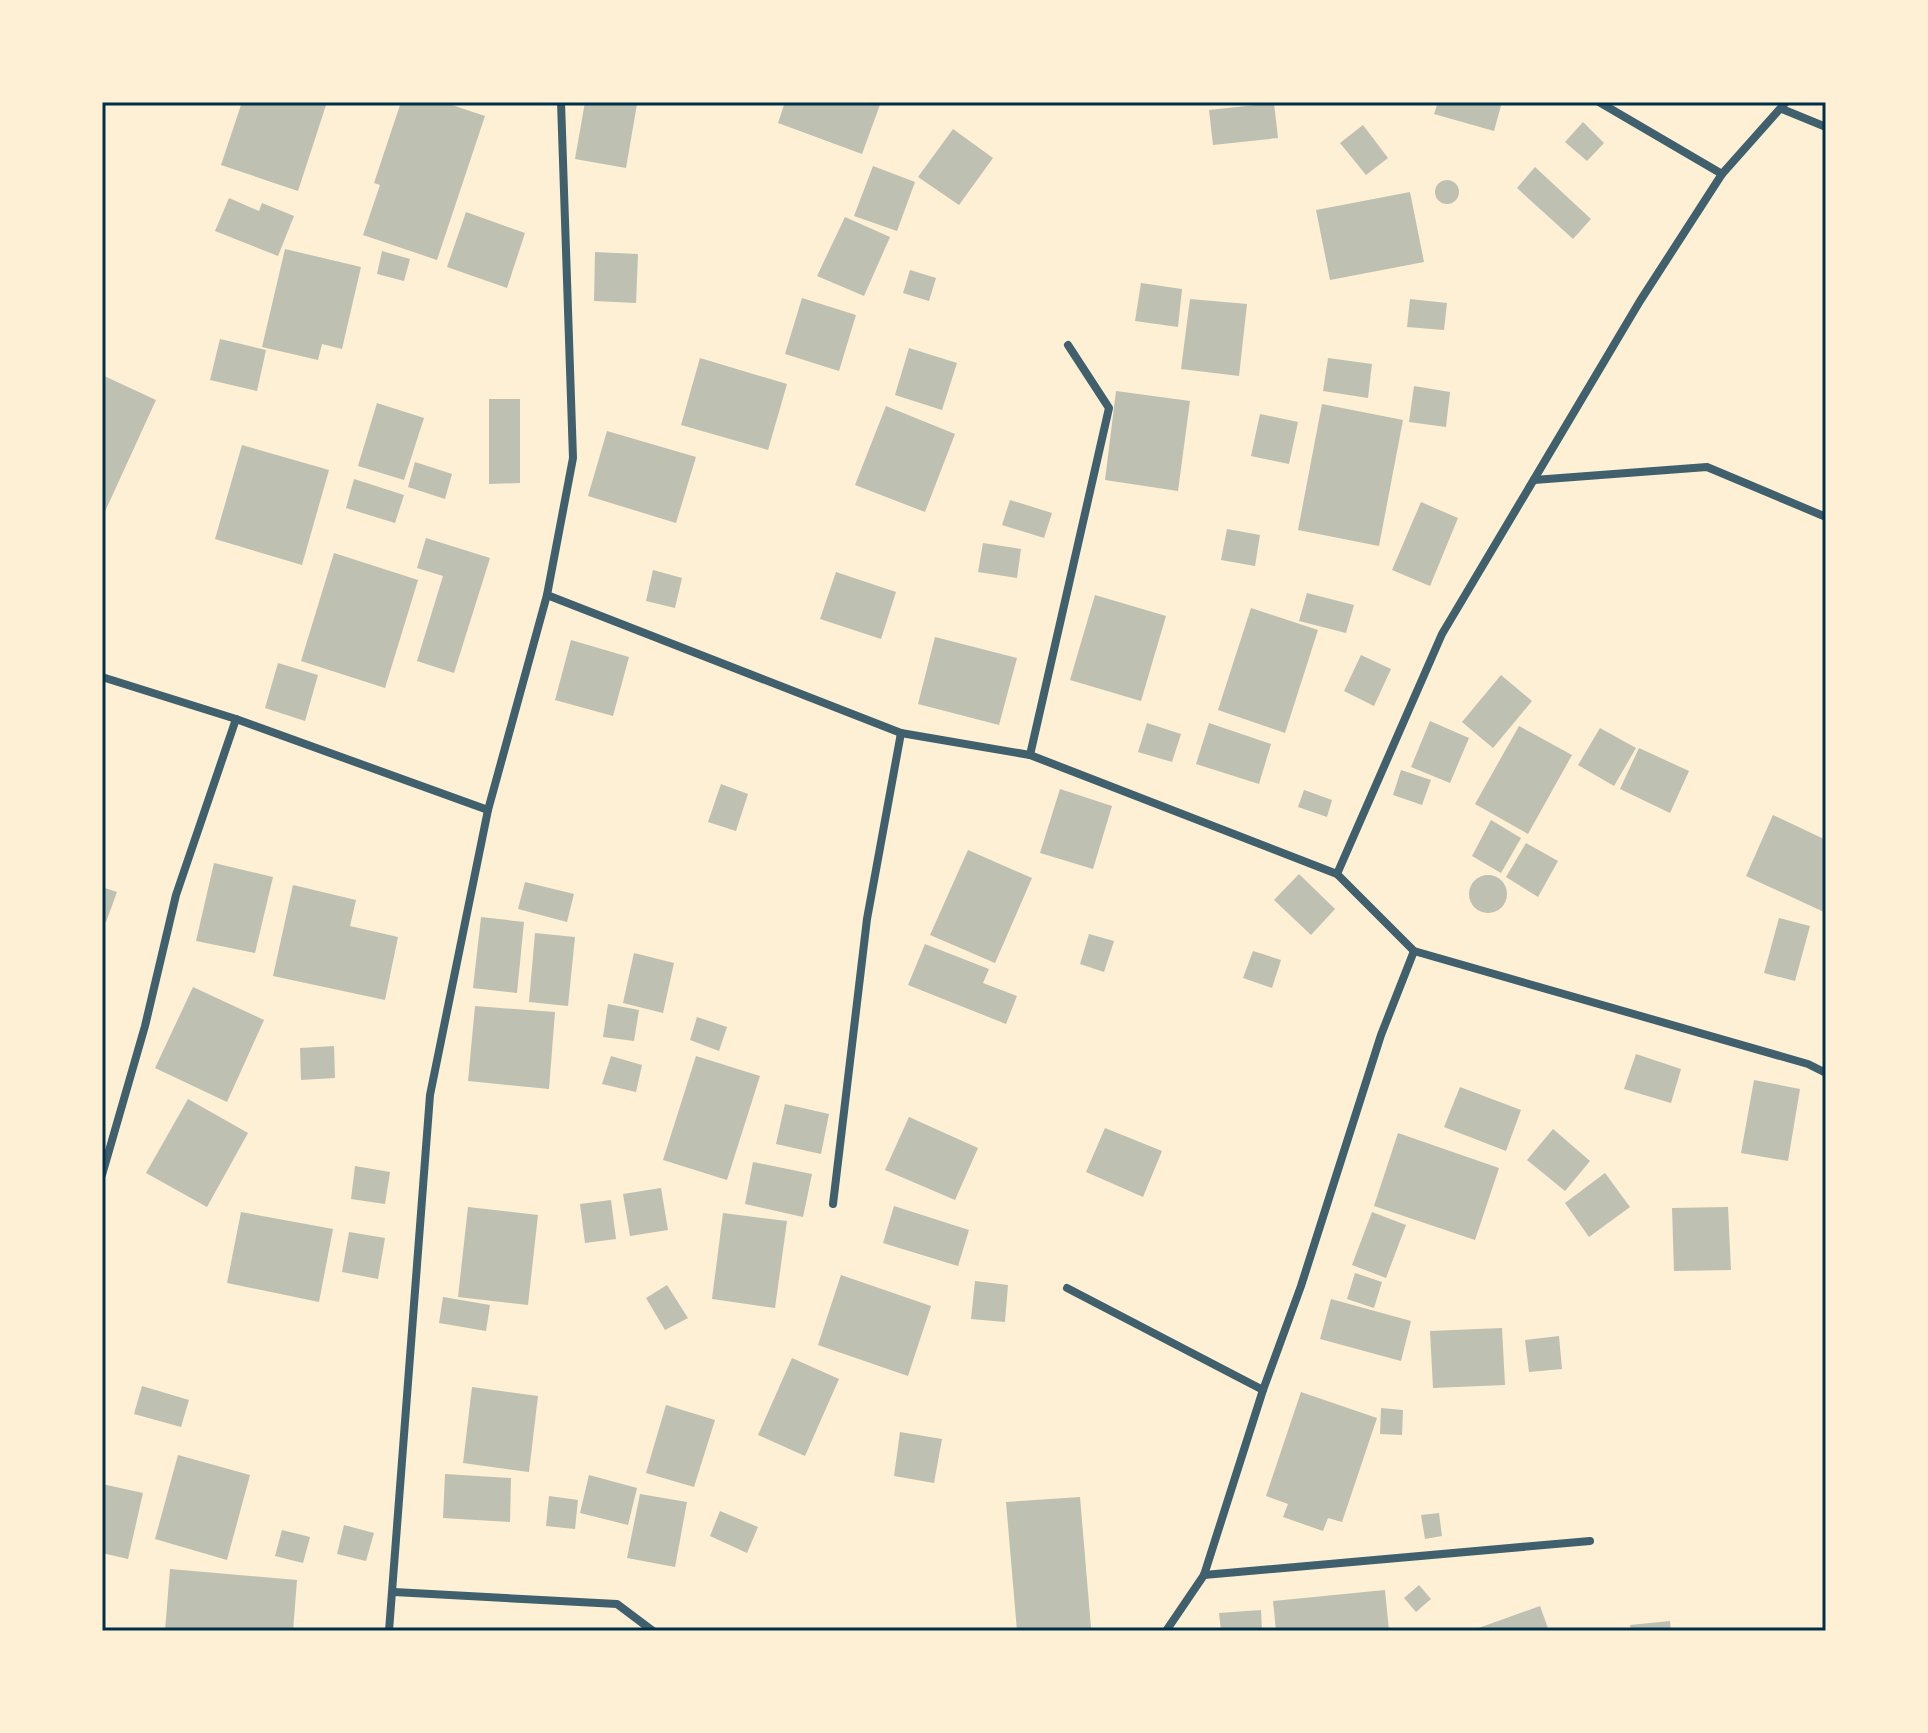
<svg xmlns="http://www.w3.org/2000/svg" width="1928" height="1733" font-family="'PT Sans Narrow',sans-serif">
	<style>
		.building { fill: #bec0b2 }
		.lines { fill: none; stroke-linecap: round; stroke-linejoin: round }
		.minor { stroke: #3f606c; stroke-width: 8 }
		.neatline { fill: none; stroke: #003049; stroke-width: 3 }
	</style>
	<rect width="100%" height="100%" fill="#fdf0d5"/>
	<g class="building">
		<path d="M242,102h85l-29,89 -77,-26z"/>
		<path d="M401,102h42l42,14 -48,144 -74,-25 17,-50 -6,-2z"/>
		<path d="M585,102l52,2 -11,64 -51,-9z"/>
		<path d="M785,102h96l-19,52 -84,-31z"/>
		<path d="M1438,102h64l-8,29 -60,-17z"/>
		<path d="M1274,103l4,35 -65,7 -4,-35z"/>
		<path d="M1583,122l21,21 -17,18 -22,-19z"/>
		<path d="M1363,125l25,33 -22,17 -26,-32z"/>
		<path d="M953,129l40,29 -34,47 -41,-28z"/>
		<path d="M873,166l42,16 -18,49 -43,-15z"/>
		<path d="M1535,167l56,52 -18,20 -56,-51z"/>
		<circle cx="1447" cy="192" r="12"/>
		<path d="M1410,192l14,70 -94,18 -14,-70z"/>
		<path d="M229,198l30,13 3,-8 32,13 -16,40 -63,-25z"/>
		<path d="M466,212l59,21 -18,55 -60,-21z"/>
		<path d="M845,217l45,20 -26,59 -47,-20z"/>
		<path d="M285,249l76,18 -19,82 -20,-5 -4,16 -56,-13z"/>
		<path d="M382,251l28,8 -6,22 -27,-7z"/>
		<path d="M595,252l43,2 -2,49 -42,-2z"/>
		<path d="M910,270l26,8 -7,23 -26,-8z"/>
		<path d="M1141,283l41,6 -4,38 -43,-6z"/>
		<path d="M802,298l54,17 -17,56 -54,-17z"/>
		<path d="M1190,299l57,5 -8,72 -58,-7z"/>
		<path d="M1410,299l37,4 -3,27 -37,-3z"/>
		<path d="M220,339l46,11 -9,41 -47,-11z"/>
		<path d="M909,348l48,15 -15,47 -47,-15z"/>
		<path d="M700,358l87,26 -19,66 -87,-25z"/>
		<path d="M1328,358l44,6 -4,34 -45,-7z"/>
		<path d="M102,375l54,25 -54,118z"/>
		<path d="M1414,386l36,6 -4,35 -37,-5z"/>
		<path d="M1116,391l74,10 -12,90 -73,-11z"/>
		<path d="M489,399h31v84l-31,1z"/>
		<path d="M377,403l47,15 -20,62 -46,-14z"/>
		<path d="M1322,404l81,16 -24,126 -81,-16z"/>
		<path d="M886,406l69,28 -30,78 -70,-27z"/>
		<path d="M1260,414l38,8 -9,42 -38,-8z"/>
		<path d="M607,431l89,26 -20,66 -88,-27z"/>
		<path d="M242,445l87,25 -27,95 -87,-26z"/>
		<path d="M415,462l37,12 -7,25 -37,-12z"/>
		<path d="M354,479l50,16 -9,28 -49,-15z"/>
		<path d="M1010,500l42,13 -8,25 -42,-13z"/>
		<path d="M1421,502l37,16 -28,68 -38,-16z"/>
		<path d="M1227,529l33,6 -5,31 -34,-6z"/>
		<path d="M426,538l64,20 -36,115 -37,-12 26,-85 -26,-8z"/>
		<path d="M983,543l38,6 -4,29 -39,-6z"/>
		<path d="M334,553l84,27 -33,108 -84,-27z"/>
		<path d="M653,570l29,8 -7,30 -29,-7z"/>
		<path d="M836,572l60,20 -15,47 -61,-20z"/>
		<path d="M1307,593l47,12 -8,28 -47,-12z"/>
		<path d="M1095,595l71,21 -25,85 -71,-21z"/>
		<path d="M1251,608l67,22 -33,103 -67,-23z"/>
		<path d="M935,637l82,21 -18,67 -81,-21z"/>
		<path d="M571,640l58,17 -16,59 -58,-16z"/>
		<path d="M1361,655l30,14 -17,37 -30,-15z"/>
		<path d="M278,663l40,12 -13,46 -40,-13z"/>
		<path d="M1501,675l31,26 -39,47 -31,-26z"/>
		<path d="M1430,721l39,17 -19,45 -39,-16z"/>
		<path d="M1147,723l34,11 -9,28 -34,-10z"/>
		<path d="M1209,723l62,21 -12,40 -63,-20z"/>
		<path d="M1519,726l53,29 -44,79 -53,-30z"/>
		<path d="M1600,728l36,20 -22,38 -36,-21z"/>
		<path d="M1639,748l50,23 -19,42 -50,-24z"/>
		<path d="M1401,770l30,10 -9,25 -29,-10z"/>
		<path d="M721,784l27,10 -12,37 -28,-9z"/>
		<path d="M1060,789l52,17 -19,63 -53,-16z"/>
		<path d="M1304,790l28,10 -5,17 -29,-10z"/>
		<path d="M1773,815l53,25 -2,72 -78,-36z"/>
		<path d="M1491,820l30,18 -20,35 -29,-17z"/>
		<path d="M1526,843l32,18 -20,36 -32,-20z"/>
		<path d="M968,850l64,28 -37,85 -65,-28z"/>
		<path d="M214,863l59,14 -18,76 -59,-12z"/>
		<path d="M1299,874l36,35 -24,26 -37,-35z"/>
		<circle cx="1488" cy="894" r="19"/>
		<path d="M525,882l49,12 -7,28 -49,-13z"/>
		<path d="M293,885l63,15 -6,26 48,11 -13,63 -112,-24z"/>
		<path d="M102,887l15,5 -11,30 -4,-1z"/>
		<path d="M481,917l43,5 -7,71 -44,-5z"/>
		<path d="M1779,918l31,8 -15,55 -31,-8z"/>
		<path d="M535,933l40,4 -7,69 -39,-4z"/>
		<path d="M1089,934l25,7 -10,31 -24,-8z"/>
		<path d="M925,944l64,25 -6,14 34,13 -11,28 -98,-39z"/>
		<path d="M1253,951l28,9 -9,28 -29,-10z"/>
		<path d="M634,953l40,10 -11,50 -40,-10z"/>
		<path d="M193,987l71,33 -37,82 -72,-34z"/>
		<path d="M608,1004l31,6 -5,31 -31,-4z"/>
		<path d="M475,1006l80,6 -6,77 -81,-8z"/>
		<path d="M697,1017l30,10 -8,24 -29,-11z"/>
		<path d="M334,1046l1,32 -34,2 -1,-32z"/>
		<path d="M1636,1054l45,15 -10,34 -47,-14z"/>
		<path d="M611,1056l31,9 -6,27 -34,-8z"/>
		<path d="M696,1056l64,20 -33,104 -64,-20z"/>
		<path d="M1754,1080l46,9 -12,72 -47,-8z"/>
		<path d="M1460,1087l61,23 -15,41 -62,-24z"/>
		<path d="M188,1099l60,34 -41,74 -61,-34z"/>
		<path d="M785,1104l44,10 -8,40 -45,-10z"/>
		<path d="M909,1117l69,31 -23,52 -70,-30z"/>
		<path d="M1105,1128l57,23 -19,46 -57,-25z"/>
		<path d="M1553,1129l37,32 -25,30 -38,-31z"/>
		<path d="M1398,1133l101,35 -24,72 -101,-34z"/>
		<path d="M753,1162l59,12 -9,43 -58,-13z"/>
		<path d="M355,1166l35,6 -5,32 -34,-5z"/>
		<path d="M1605,1173l25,34 -41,30 -24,-34z"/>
		<path d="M661,1188l7,42 -38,6 -7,-42z"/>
		<path d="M611,1200l5,39 -31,4 -5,-39z"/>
		<path d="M894,1206l75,24 -11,36 -75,-23z"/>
		<path d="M468,1207l70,8 -10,90 -70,-8z"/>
		<path d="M1728,1207l3,63 -57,1 -2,-63z"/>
		<path d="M241,1212l92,17 -14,73 -92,-19z"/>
		<path d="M1372,1212l34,13 -20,53 -34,-13z"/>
		<path d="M723,1213l64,8 -12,87 -63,-9z"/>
		<path d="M349,1232l36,6 -7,41 -36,-7z"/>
		<path d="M1355,1273l27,9 -8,26 -27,-9z"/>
		<path d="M841,1275l90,31 -23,70 -90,-31z"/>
		<path d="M975,1281l33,4 -3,37 -34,-3z"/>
		<path d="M667,1285l21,33 -23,12 -19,-32z"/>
		<path d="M443,1297l47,8 -4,26 -47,-8z"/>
		<path d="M1331,1299l80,22 -10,40 -81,-22z"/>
		<path d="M1502,1328l3,57 -72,3 -3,-57z"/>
		<path d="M1559,1336l3,33 -33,3 -4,-32z"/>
		<path d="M792,1358l47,21 -34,77 -47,-21z"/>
		<path d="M142,1386l47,14 -8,27 -47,-13z"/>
		<path d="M472,1387l66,9 -9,76 -66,-9z"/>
		<path d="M1301,1392l76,26 -35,104 -14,-4 -5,13 -40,-14 5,-13 -22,-8z"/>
		<path d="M666,1405l49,15 -21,67 -48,-14z"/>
		<path d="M1381,1408l22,2 -1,25 -22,-1z"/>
		<path d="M900,1432l42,7 -8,44 -40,-7z"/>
		<path d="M178,1455l72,20 -23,85 -72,-21z"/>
		<path d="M445,1474l66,4 -1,44 -67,-4z"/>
		<path d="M589,1475l48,13 -9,37 -48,-12z"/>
		<path d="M102,1484l41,9 -15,66 -26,-6z"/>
		<path d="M640,1494l47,8 -12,65 -48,-9z"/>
		<path d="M549,1496l29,4 -3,29 -29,-3z"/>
		<path d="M1080,1497l11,131 -74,3 -11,-129z"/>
		<path d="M720,1511l38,16 -11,26 -37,-17z"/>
		<path d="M1439,1513l3,23 -17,3 -4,-24z"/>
		<path d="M344,1525l30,8 -8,28 -29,-7z"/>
		<path d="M282,1530l28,7 -7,26 -28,-7z"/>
		<path d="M170,1569l127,11 -4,51h-128z"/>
		<path d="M1419,1585l12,14 -15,13 -12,-14z"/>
		<path d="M1385,1590l4,41h-113l-3,-30z"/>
		<path d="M1540,1606l9,25h-79z"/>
		<path d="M1261,1610l1,21h-41l-2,-18z"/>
		<path d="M1670,1621l1,10h-40l-1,-6z"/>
	</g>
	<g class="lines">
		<g class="minor">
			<path d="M1599,102l123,72"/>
			<path d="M1782,109l44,18"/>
			<path d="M1534,480l173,-13 119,50"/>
			<path d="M547,595l354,138 129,22 307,119 77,77 394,113 18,9"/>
			<path d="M102,677l134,42 252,91"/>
			<path d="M1030,755l79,-347 -41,-63"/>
			<path d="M1337,874l105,-240 198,-333 82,-127 64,-72"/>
			<path d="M102,1175l43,-149 31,-131 60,-176"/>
			<path d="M833,1204l34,-285 34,-186"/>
			<path d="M1067,1288l196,102"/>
			<path d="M1204,1575l386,-34"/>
			<path d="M394,1592l223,12 36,27"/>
			<path d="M389,1631l41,-536 58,-285 59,-215 26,-137 -12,-356"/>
			<path d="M1166,1631l38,-56 59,-185 38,-104 80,-251 33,-84"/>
		</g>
	</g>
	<rect width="1928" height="1733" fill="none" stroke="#fdf0d5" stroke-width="208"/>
	<rect x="104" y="104" width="1720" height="1525" class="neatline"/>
</svg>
